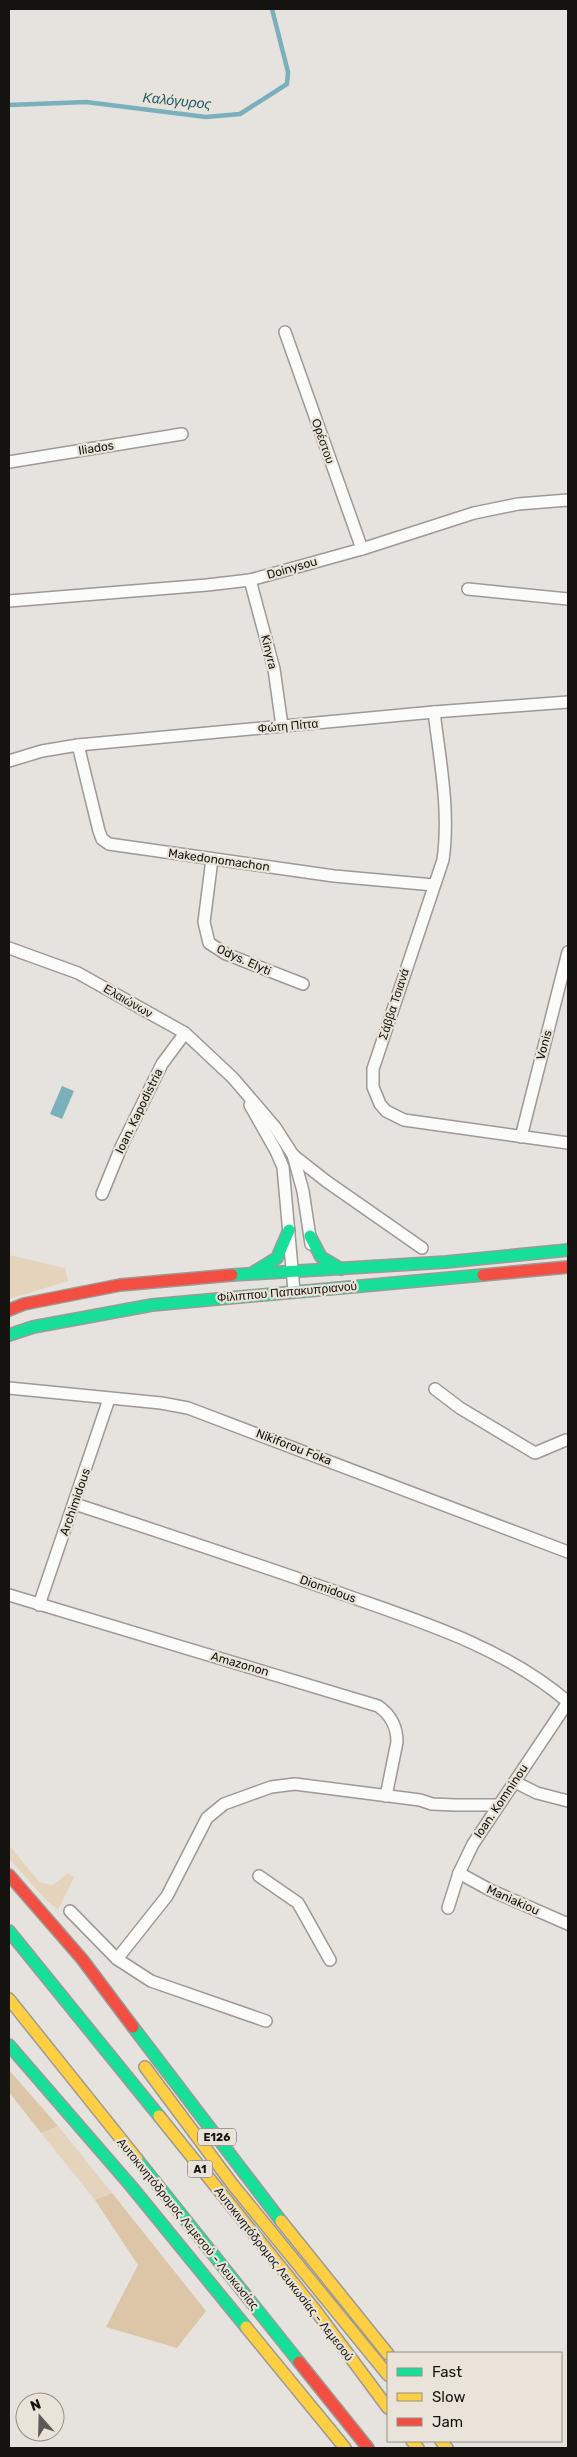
<svg xmlns="http://www.w3.org/2000/svg" width="577" height="2457" font-family="Rubik,sans-serif">
	<style>
		.green { fill: #e5d4bc }
		.forest { fill: #dcc6a7 }
		.water { fill: #7aafbc }
		.lines { fill: none; stroke-linecap: round; stroke-linejoin: round }
		.stream { stroke: #7aafbc; stroke-width: 4.5 }
		.street-casing { stroke: #9c9996; stroke-width: 14 }
		.fast-casing { stroke: #9c9996; stroke-width: 14 }
		.slow-casing { stroke: #9c9996; stroke-width: 14 }
		.jam-casing { stroke: #9c9996; stroke-width: 14 }
		.street { stroke: #fbfbfa; stroke-width: 11 }
		.fast { stroke: #16e098; stroke-width: 11 }
		.slow { stroke: #ffcf43; stroke-width: 11 }
		.jam { stroke: #f24e42; stroke-width: 11 }
		.labels { text-anchor: middle; dominant-baseline: central; stroke-width: 4.5; stroke-linejoin: round; paint-order: stroke }
		.shield { fill: #eae3d9; stroke: #55514c; stroke-width: 1 }
		.shield-label { font-size: 11px; font-weight: bold; fill: #15130f }
		.street-label { font-size: 12px; fill: #15130f; stroke: #eae3d9 }
		.water-label { font-size: 14px; font-style: italic; fill: #195868; stroke: #eae3d9 }
	</style>
	<rect width="100%" height="100%" fill="#e6e2dd"/>
	<g class="green">
		<path d="M9,1255l56,13 3,13 -59,18z"/>
		<path d="M9,1845l30,37 14,3 15,-12 6,4 -16,33 -12,-10 -37,-42z"/>
		<path d="M58,2126l54,67 -17,7 -54,-67z"/>
	</g>
	<g class="forest">
		<path d="M9,2070l49,56 -17,7 -32,-41z"/>
		<path d="M112,2193l94,118 -29,37 -71,-21 32,-62 -43,-65z"/>
	</g>
	<path class="water" d="M62,1086l12,5 -12,28 -12,-5z"/>
	<g class="lines">
		<path class="stream" d="M9,105l77,-3 120,15 34,-3 47,-30 1,-12 -16,-63"/>
		<g class="street-casing">
			<g id="street">
				<path d="M285,332l77,217"/>
				<path d="M9,462l173,-28"/>
				<path d="M250,580l24,89 8,57"/>
				<path d="M468,589l100,10"/>
				<path d="M9,601l198,-16 43,-5 112,-31 112,-36 44,-9 50,-4"/>
				<path d="M434,712c6,49 16,99 9,148l-70,209v18l7,17 6,7 18,9 164,23"/>
				<path d="M78,745l21,86 3,8 7,5 225,32 100,9"/>
				<path d="M9,761l33,-10 36,-6 356,-33 134,-10"/>
				<path d="M212,859l-8,63 5,21 17,11 77,30"/>
				<path d="M9,948l69,25 107,60 48,45 42,49 18,28 10,36 8,53"/>
				<path d="M250,1105l26,46 7,16 11,124"/>
				<path d="M521,1137l47,-185"/>
				<path d="M293,1155l33,26 96,67"/>
				<path d="M102,1194l20,-49 40,-81 23,-31"/>
				<path d="M9,1388l152,15 27,5 380,144"/>
				<path d="M435,1389l25,19 75,45 31,-13"/>
				<path d="M75,1504c91,30 182,60 273,92 77,27 157,52 220,106"/>
				<path d="M9,1595l369,111c13,9 19,20 19,36l-11,54"/>
				<path d="M39,1605l70,-206"/>
				<path d="M515,1782l22,11 31,8"/>
				<path d="M459,1873l31,17 78,34"/>
				<path d="M259,1876l39,27 32,57"/>
				<path d="M448,1908l11,-35 14,-29 95,-142"/>
				<path d="M70,1911l47,48 34,22 115,40"/>
				<path d="M117,1959l50,-63 40,-78 17,-14 47,-17 24,-3 125,16 12,4 23,1h43"/>
			</g>
		</g>
		<g class="fast-casing">
			<g id="fast">
				<path d="M310,1236l11,21 20,12"/>
				<path d="M254,1272l23,-14 12,-28"/>
				<path d="M232,1275l214,-13 122,-12"/>
				<path d="M9,1335l24,-8 119,-22 331,-30"/>
				<path d="M9,1931l150,185"/>
				<path d="M133,2027l148,194"/>
				<path d="M9,2045l122,141 115,141"/>
				<path d="M137,2159l162,203"/>
			</g>
		</g>
		<g class="slow-casing">
			<g id="slow">
				<path d="M9,1999l128,160"/>
				<path d="M145,2067l88,118 155,190"/>
				<path d="M159,2116l157,195 72,97"/>
				<path d="M281,2221l107,133"/>
				<path d="M246,2327l99,121"/>
				<path d="M412,2441l6,7"/>
				<path d="M441,2441l6,7"/>
			</g>
		</g>
		<g class="jam-casing">
			<g id="jam">
				<path d="M483,1275l85,-8"/>
				<path d="M9,1310l15,-6 96,-19 112,-10"/>
				<path d="M9,1875l73,84 51,68"/>
				<path d="M299,2362l69,86"/>
			</g>
		</g>
		<use href="#street" class="street"/>
		<use href="#fast" class="fast"/>
		<use href="#slow" class="slow"/>
		<use href="#jam" class="jam"/>
	</g>
	<g class="labels">
		<g class="shield">
			<rect x="198" y="2128.5" width="38" height="17" rx="4"/>
			<rect x="187.5" y="2160.5" width="25" height="17" rx="4"/>
		</g>
		<g class="shield-label">
			<text x="217" y="2137">E126</text>
			<text x="200" y="2169">A1</text>
		</g>
		<g class="street-label">
			<text transform="translate(323 441) rotate(71)">Ορέστου</text>
			<text transform="translate(96 448) rotate(-9)">Iliados</text>
			<text transform="translate(292 568) rotate(-16)">Doinysou</text>
			<text transform="translate(269 652) rotate(76)">Kinyra</text>
			<text transform="translate(288 726) rotate(-5)">Φώτη Πίττα</text>
			<text transform="translate(219 860) rotate(8)">Makedonomachon</text>
			<text transform="translate(244 960) rotate(24)">Odys. Elyti</text>
			<text transform="translate(128 1001) rotate(30)">Ελαιώνων</text>
			<text transform="translate(394 1004) rotate(-72)">Σάββα Τσιανά</text>
			<text transform="translate(544 1045) rotate(-75)">Vonis</text>
			<text transform="translate(139 1111) rotate(-64)">Ioan. Kapodistria</text>
			<text transform="translate(287 1292) rotate(-5)">Φίλιππου Παπακυπριανού</text>
			<text transform="translate(294 1447) rotate(21)">Nikiforou Foka</text>
			<text transform="translate(75 1502) rotate(-71)">Archimidous</text>
			<text transform="translate(328 1589) rotate(20)">Diomidous</text>
			<text transform="translate(240 1664) rotate(16)">Amazonon</text>
			<text transform="translate(501 1801) rotate(-56)">Ioan. Komninou</text>
			<text transform="translate(513 1900) rotate(24)">Maniakiou</text>
			<text transform="translate(188 2224) rotate(51)">Αυτοκινητόδρομος Λεμεσού - Λευκωσίας</text>
			<text transform="translate(284 2274) rotate(52)">Αυτοκινητόδρομος Λευκωσίας - Λεμεσού</text>
		</g>
		<g class="water-label">
			<text transform="translate(177 101) rotate(6)">Καλόγυρος</text>
		</g>
	</g>
	<rect width="577" height="2457" fill="none" stroke="#15130f" stroke-width="20"/>
	<rect x="387" y="2352" width="175" height="90" fill="#eae3d9" stroke="#959088"/>
	<rect x="397" y="2368" width="25" height="8" fill="#16e098" stroke="#959088"/>
	<text x="432" y="2377" font-size="15" fill="#15130f">Fast</text>
	<rect x="397" y="2393" width="25" height="8" fill="#ffcf43" stroke="#959088"/>
	<text x="432" y="2402" font-size="15" fill="#15130f">Slow</text>
	<rect x="397" y="2418" width="25" height="8" fill="#f24e42" stroke="#959088"/>
	<text x="432" y="2427" font-size="15" fill="#15130f">Jam</text>
	<g transform="translate(40 2417) rotate(340)"><circle r="24" fill="#eae3d9" stroke="#959088"/>
	<path d="M0-4L9 19L0 12L-9 19Z" fill="#5e5b57"/>
	<text y="-8" font-size="14" font-weight="bold" text-anchor="middle" fill="#15130f">N</text>
	</g>
</svg>
